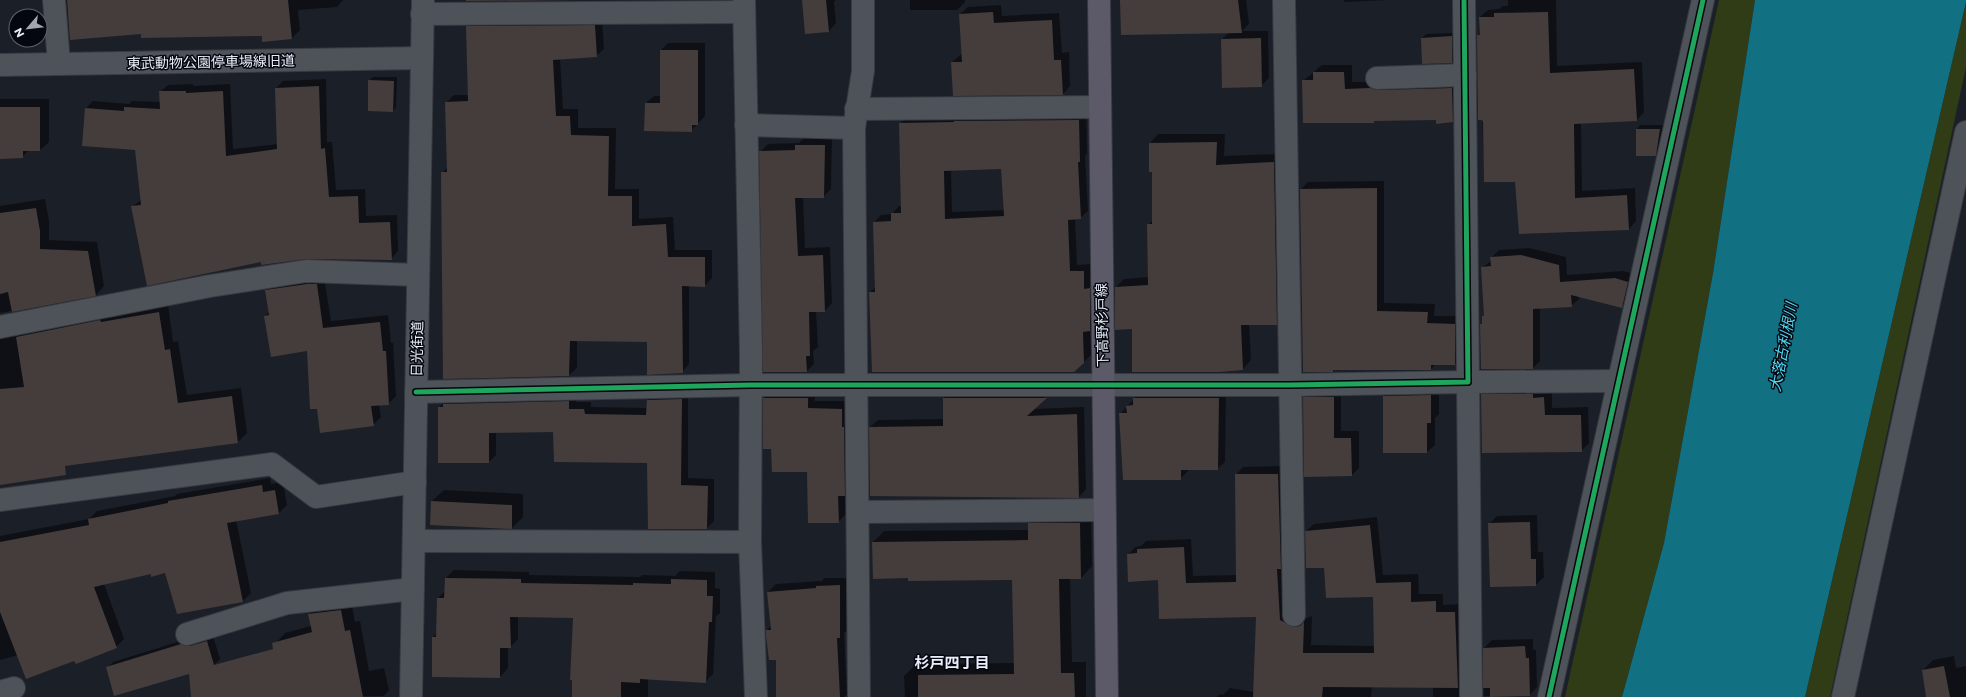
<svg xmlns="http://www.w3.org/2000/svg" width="1966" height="697" font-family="Montserrat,'Noto Sans JP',sans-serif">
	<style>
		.green { fill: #303c15 }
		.water { fill: #127083 }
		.shadow { fill: #0007; fill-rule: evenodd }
		.building { fill: #443d3c; fill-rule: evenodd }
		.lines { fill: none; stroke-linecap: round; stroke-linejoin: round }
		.minor-casing { stroke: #383a42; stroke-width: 24 }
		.major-casing { stroke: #383a42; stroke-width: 24 }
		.minor { stroke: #4e5259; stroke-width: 22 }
		.major { stroke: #5c5a69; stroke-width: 22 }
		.cycleway-casing { stroke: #05070e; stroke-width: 8 }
		.cycleway { stroke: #20a55d; stroke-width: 5 }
		.labels { text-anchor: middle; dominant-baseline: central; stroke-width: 3; stroke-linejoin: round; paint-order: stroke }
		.street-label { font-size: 14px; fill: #e9eefa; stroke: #05070e }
		.water-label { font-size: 15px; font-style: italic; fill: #54d7f4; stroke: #05070e }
		.neighbourhood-label { font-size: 15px; font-weight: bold; fill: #e9eefa; stroke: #05070e }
	</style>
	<rect width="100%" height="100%" fill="#1b1f28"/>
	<g class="green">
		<path d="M1719,0h36l-42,273 -49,270 -42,154h-57z"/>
		<path d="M1966,2v65l-136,630h-25z"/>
	</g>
	<path class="water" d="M1755,0h211v2l-161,695h-183l42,-154 49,-270z"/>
	<g class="shadow">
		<path d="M66,0h277l-6,7 -39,3 2,20 -8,8 -30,-3 -120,-2 -71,6z"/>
		<path d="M803,0h33l-2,2 2,21 -7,8z"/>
		<path d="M910,0h55v2l-8,8h-47z"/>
		<path d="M1124,0h122l3,24 -7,7h26l1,47 -8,8 -39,-47 8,-7z"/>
		<path d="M1344,0h45l-45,2z"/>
		<path d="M1508,0h48l1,66 85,-4 2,50 -7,8 -56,2 1,69 53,-3 1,33 -7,8 -113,-48h-31l-7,-145 3,-3 -1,-16 8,-7 11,-1 4,-3h5z"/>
		<path d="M1001,5l1,11 57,-3 3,40 7,-1 1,34 -7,8 -111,-32 8,-7 3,-1 -3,-40 8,-7z"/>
		<path d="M602,18l2,31 -8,7 -36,2 3,51h15v19h38l-1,61h24v30l34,-2 2,33h37v28l-8,8 -15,-1v79l-7,8 -34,-31 -71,-1v28l-8,7 -125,3 -2,-205 6,-6 -2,-64 8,-8h14l-1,-68 8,-8z"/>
		<path d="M1455,33l1,25 -4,4 -30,-24 4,-4z"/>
		<path d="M668,43h37v73l-14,15 -45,-28 8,-7h7v-46z"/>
		<path d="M1322,65h30v17l108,-1v33l-8,7 -15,-2 -62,1 -2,2 -70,-41z"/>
		<path d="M373,77h24l-1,30 -3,4 -24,-30z"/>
		<path d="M326,79l1,63h5l4,48 29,-1 1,27 31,-1 1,36 -7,8 -85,-1 -44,3 -130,-54 10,-8 -6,-50 -50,-41 7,-7 36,3 3,-3 29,1 -1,-10 8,-7 25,-1v2l37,-2 3,65 45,-5 -2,-56 7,-7z"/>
		<path d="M0,99h49v43l-9,8h-11l-7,7 -22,1z"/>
		<path d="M1086,113l1,40 -2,3 3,55 -8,7h-5l2,47 14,-1v18l6,-1v42l-7,7 1,25 -8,8 -213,-71 6,-5 -2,-65 7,-7 11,-1 7,-8h3l-2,-82 7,-7zM1002,168l2,42 -52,2 -1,-43z"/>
		<path d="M1640,125h23l-4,26 -4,4 -18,-26z"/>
		<path d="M1158,134h67l-1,22 58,-2 3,161 -9,9h-27l2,36 -8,9 -110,-41 -17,-41 8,-8 25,-2 -1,-52 5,-5v-49h-3v-28z"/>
		<path d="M832,137l-1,52 -8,8h-20l2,51 25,-1 2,56 -7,8h-9l2,36 -5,4 1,13 -8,8 -46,-220 8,-8 31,-1 5,-5z"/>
		<path d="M1384,181v122l51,1 -1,12h28l1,40 -8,8h-19l-5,5h-96l-2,2 -32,-182 7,-7z"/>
		<path d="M45,199l4,22v19l48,2 7,44 -8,9 -96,18v-107z"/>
		<path d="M1529,248l37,9 1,18 56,-4 12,3 -6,25 -7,8 -43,-11v3l-8,7 -31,2v53l-7,7 -52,-43 4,-11 -3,-46 10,-8 -1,-2 8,-8z"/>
		<path d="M324,277l7,44 57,-6 3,28h2l3,53 -8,8 -9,1 2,12 -8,8 -65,-75 -43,-34 5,-5 -4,-21 8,-7z"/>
		<path d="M168,304l5,38 5,-1 9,54 54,-7 6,45 -9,9 -171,23 -67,-8v-130z"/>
		<path d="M1490,387l62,3v18l36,-1 1,36 -8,8 -99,-56z"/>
		<path d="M1439,388v26l-4,4v27l-8,7 -43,-56 8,-7z"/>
		<path d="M1341,389v42h18v37l-7,7 -48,-77 8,-8z"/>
		<path d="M772,390h43v11h34l3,86 -6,7v20l-8,8 -30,-51 -36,-23h-8v-50z"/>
		<path d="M951,390h101l-19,19 51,-2 2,82 -7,8 -209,-70 8,-7 66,-1v-21z"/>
		<path d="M1142,390h84l-1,72 -8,7h-29v2l-8,8 -60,-65z"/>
		<path d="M688,392v86l26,1v42l-7,7 -59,-66 -94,-31 -58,1v23l-7,7 -50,-55 7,-7 130,-5v7h15v5l57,1v-8l7,-7z"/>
		<path d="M1286,466l16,154 10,-4 -1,29 64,1 -1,-50 -49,-29 -19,-36 8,-7 63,-7 6,58 35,-1 1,20h24v11l20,-1 6,93h-36v-10l-61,-1 -1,11h-154l3,-3 3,1 7,-7 24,4 3,-76 -98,-37 -31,-24 7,-8 6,-1 5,-5 45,-2 2,37 44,-1 -1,-100 7,-8z"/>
		<path d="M270,478l1,6 12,-2 4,23 -8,8 -43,7 15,73 -8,8 -78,-29 -14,1 -47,11 20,55 -8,8 -41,13 -57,-5 -18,5v-124l89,-17 8,-8 78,-15 2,-2z"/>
		<path d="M444,490l79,4v23l-11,11 -80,-27z"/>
		<path d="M1040,512h51l1,54 -11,12h-11l2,84h14v35h-181l-1,-21 12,-12 98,-1 -1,-84 -104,-2 -36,-35 11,-11 145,-1v-6z"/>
		<path d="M1537,515l1,37h5l1,25 -8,8 -47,-61 8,-8z"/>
		<path d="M454,570l75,2v3l111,2 2,-2 33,1 5,-5 35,1v16l5,1v24l-4,3 -3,58 -8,8 -57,-3v18h-75l1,-80 -56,-1v23l-8,8h-2v21l-8,9 -67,-40 4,-4 1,-35 8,-8v-12z"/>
		<path d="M824,578h23l1,51 -4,4 3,61 -3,3h-67v-39l-10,-28 4,-4 -3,-34 8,-8 46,-3z"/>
		<path d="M351,600l4,22 5,-1 9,50 15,-3 5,22 -5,6 -116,1 8,-54 9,-10 26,-7 -2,-12 10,-10z"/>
		<path d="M213,636l7,23 -6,6 -107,3 6,-6 74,-23z"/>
		<path d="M1533,639v11h3l1,37 -7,8 -46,1v-48l8,-8z"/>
		<path d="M1954,656l2,12 10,-2v31h-39l-4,-27 10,-10z"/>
	</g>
	<g class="building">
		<path d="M67,0h221l4,39 -30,3v-6l-121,2v-4l-71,6z"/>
		<path d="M466,0h112l-112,1z"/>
		<path d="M802,0h24l3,32 -24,2z"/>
		<path d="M1120,0h118l4,33 -121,2z"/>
		<path d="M993,12l1,11 58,-3 2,40h7l2,35 -110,1 -2,-34h11l-3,-48z"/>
		<path d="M1548,12l2,61 84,-4 3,52 -63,3 1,74 52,-3 2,35 -110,4 -4,-52h-31l-1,-60 -1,-2h-4l-1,-85h3l-1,-18h15v-4z"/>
		<path d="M595,25l2,32 -44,3 3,56h14l1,19 38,1 -1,60h24v30l34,-2 2,33h37v30l-23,-1 1,87 -36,2v-33l-77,-1 -1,35 -126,3 -2,-207h6l-2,-70 23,-1 -2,-75z"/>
		<path d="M1452,36v27l-30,1 -1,-26z"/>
		<path d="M1261,38l1,49 -40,1 -1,-49z"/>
		<path d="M660,50h38v75h-6v7l-48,-1 1,-28h15z"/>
		<path d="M1313,72h31l1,17 25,-1 7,2 75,-2 1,34 -17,2v-4l-62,1v2h-71l-1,-43h11z"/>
		<path d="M368,80l26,1 -1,31 -25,-1z"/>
		<path d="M319,86l2,63 4,-1 4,49 29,-1 1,27 31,-1 2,38 -86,-1 -45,6v-3l-114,24 -16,-80 10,-1 -6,-55 -53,-4 3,-38 39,3v-4l36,2 -1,-18h27v2l37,-2 3,65 51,-7 -2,-61z"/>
		<path d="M0,107h40v44h-17v7l-23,1z"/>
		<path d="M1079,120l1,42h-2l3,57 -13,1 2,51h14v18l6,-1v43l-7,1 1,31 -10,9h-202l-3,-80h6l-2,-70 18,-1v-8h10l-2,-90 55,-1v-1zM1001,169l3,47 -59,3 -1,-48z"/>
		<path d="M1636,129h24l-4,27h-20z"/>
		<path d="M1217,142l-1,23 58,-3 3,163h-36l2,45 -24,2h-87v-43l-17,1v-43l33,-2 -1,-61h5v-52h-3v-29z"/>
		<path d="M795,145h30l-1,53h-29l3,58 25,-1 2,57h-16l1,44h-4l1,16h-44l-4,-221 36,-1z"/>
		<path d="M1377,188v123l51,1 -1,11 28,1v41h-24v5h-98v2h-30l-3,-183z"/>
		<path d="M36,208l4,23v18l48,2 8,45 -84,16 -4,-20 -8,2v-81z"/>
		<path d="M1521,255l38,10 1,17 55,-4 13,4 -6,26 -51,-13 1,12 -39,2v60h-52l-1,-45h2v-8h2l-3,-49 10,-1 -1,-9z"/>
		<path d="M307,284h10l6,44 57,-6 3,29h3l3,54 -18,1 3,20 -54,7 -3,-24h-7l-3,-58 -36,6 -7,-41 5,-1 -4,-25z"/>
		<path d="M159,312l6,38 5,-1 8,54 54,-7 6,47 -173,23 1,9 -66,10v-96l24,-2 -8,-50 84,-17 1,2z"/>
		<path d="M1481,394h52v4l11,-1 1,18h36l1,37 -100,1z"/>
		<path d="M1431,395v28h-4v30h-44v-57z"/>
		<path d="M1303,397h31v41h17l1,38 -48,1z"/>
		<path d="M763,398h45v10l34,1v18h2l1,69h-7l1,27h-31l-1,-51h-35l-1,-23h-8z"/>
		<path d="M943,398h104l-20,18 50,-2 2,84 -209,-2 -1,-69 74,-1z"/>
		<path d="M1133,398h86l-1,72h-37v10h-58l-4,-67h8l-1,-7 7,-1z"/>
		<path d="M682,399l-1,86 27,1 -1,43h-59l-1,-66 -93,-1 -1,-30 -64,1v30h-51v-56h5v-3l126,-3v8h15l1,5 61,1 1,-15z"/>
		<path d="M1235,474h43l3,95h-4l3,51 14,7 6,-1 4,-4 -1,31h71l-1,-56 -47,1 -2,-30h-18l-1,-37 65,-6 6,58 35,-1v20l25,-1v11h19l3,76 -135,-1 -1,10h-69l3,-80 -97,2 -1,-39 -30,2 -1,-28 10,-1v-4l47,-2 2,36 50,-1z"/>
		<path d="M262,485l1,7 12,-2 4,24 -52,9 16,79 -66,12 -12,-41 -14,4v-3l-57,13 23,61 -41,16 -2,-3 -48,18 -26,-67v-70l89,-17 -1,-6 80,-16v-2z"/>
		<path d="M431,501l81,4v24l-82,-4z"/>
		<path d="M1530,522l1,37h5v27l-46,1 -2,-64z"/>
		<path d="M1028,523h52l1,56h-22l2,94h13l1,24h-157v-22l96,-1 -2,-94 -104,1v-3l-35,1 -1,-37 156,-2z"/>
		<path d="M445,578l76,1v4l112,2v-2l38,1v-5l36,1v16h6l-1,26h-3l-3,61 -66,-4v4l-19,-1v15h-49v-17h-2l3,-62 -63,-1 1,31h-11v30l-68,-1v-40h4l1,-39h7z"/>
		<path d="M840,585v53h-3l3,59h-64v-37h-7l-3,-24v-6h5l-4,-38 49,-4v-2z"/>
		<path d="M341,610l4,21 5,-1 13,67h-172l-2,-23 -75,22 -8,-29 75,-23 9,2 17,-5 7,24 59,-16 -1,-6 40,-11 -4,-18z"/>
		<path d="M1525,646l1,12h3l1,38 -40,1v-9h-7v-40z"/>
		<path d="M1944,666l6,31h-24l-4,-27z"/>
	</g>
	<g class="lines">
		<g class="minor-casing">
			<g id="minor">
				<path d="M54,0l5,64"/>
				<path d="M744,0l7,354 -1,188 6,155"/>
				<path d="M1284,0l10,615"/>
				<path d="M422,14l321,-2"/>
				<path d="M0,65l421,-7"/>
				<path d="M1377,78l88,-3"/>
				<path d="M856,109l244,-2"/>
				<path d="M746,125l108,3"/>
				<path d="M0,327l210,-41 96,-15 112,4"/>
				<path d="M416,392l334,-7h540l178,-3 -4,-382"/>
				<path d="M0,500l272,-36 44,33 99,-15"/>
				<path d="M858,512l246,-2"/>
				<path d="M415,541l335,1"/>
				<path d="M187,634l100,-31 126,-14"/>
				<path d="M0,692l14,-4"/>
				<path d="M411,697l12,-697"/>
				<path d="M859,697l-5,-569 9,-57v-71"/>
				<path d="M1471,697l-3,-315 150,-1"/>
				<path d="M1549,697l154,-697"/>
				<path d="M1843,697l123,-565"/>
			</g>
		</g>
		<g class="major-casing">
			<path id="major" d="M1099,0l8,697"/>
		</g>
		<use href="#minor" class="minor"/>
		<use href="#major" class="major"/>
		<g class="cycleway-casing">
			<g id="cycleway">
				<path d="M416,392l334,-7h540l178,-3 -4,-382"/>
				<path d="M1549,697l154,-697"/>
			</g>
		</g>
		<use href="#cycleway" class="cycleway"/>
	</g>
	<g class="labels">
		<g class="street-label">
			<text transform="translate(211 62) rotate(-1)">東武動物公園停車場線旧道</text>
			<text transform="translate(1102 325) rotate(-91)">下高野杉戸線</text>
			<text transform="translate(417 349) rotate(-89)">日光街道</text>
		</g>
		<g class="water-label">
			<text transform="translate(1783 347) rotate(-79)">大落古利根川</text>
		</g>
		<g class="neighbourhood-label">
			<text x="952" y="662">杉戸四丁目</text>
		</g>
	</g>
	<g transform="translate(28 28) rotate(242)"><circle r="19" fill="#05070e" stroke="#60636c"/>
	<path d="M0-3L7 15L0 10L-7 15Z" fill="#a1a6b0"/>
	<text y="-6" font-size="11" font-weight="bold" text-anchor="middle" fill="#e9eefa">N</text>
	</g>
</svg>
